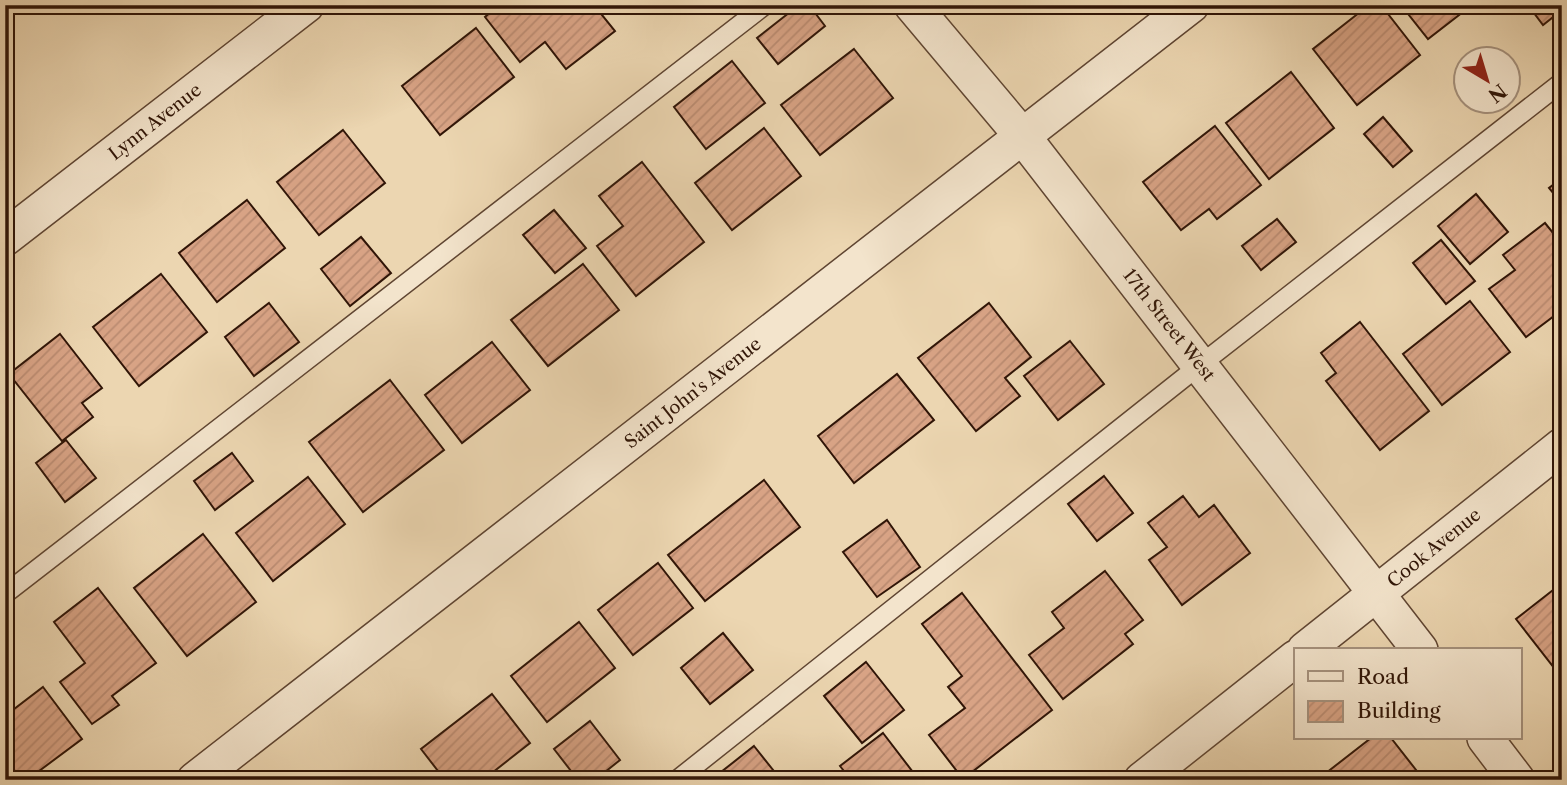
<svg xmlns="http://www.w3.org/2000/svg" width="1567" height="785" font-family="'Libre Caslon Text',serif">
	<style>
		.building { fill: url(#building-hatch); stroke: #301507; stroke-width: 2 }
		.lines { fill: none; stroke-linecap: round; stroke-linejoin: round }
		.service-casing { stroke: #5f4532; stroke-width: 21 }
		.minor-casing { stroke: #5f4532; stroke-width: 38 }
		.service { stroke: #f3e4cc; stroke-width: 18 }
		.minor { stroke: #f3e4cc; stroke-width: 35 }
		.labels { text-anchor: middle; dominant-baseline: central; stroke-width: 5; stroke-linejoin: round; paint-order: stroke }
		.street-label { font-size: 18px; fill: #301507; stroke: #f3e4cc }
	</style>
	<defs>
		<pattern id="building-hatch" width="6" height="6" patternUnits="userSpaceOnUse" patternTransform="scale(1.75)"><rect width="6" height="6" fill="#d8a385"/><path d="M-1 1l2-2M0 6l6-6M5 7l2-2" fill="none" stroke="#ba8b71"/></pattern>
	</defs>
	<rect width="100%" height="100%" fill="#ecd6b1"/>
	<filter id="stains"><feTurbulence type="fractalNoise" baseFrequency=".00286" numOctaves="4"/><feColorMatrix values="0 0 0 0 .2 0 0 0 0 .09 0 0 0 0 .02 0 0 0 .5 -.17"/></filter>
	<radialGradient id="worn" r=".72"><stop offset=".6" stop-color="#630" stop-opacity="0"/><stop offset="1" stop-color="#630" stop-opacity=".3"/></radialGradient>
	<g class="building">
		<path d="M499,5h95l21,26 -49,38 -21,-27 -25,20 -35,-45z"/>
		<path d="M799,5h10l16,21 -47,38 -21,-26z"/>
		<path d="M1369,5h12l39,50 -63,50 -44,-56z"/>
		<path d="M1401,5h71l-44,34z"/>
		<path d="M1528,5h34v5l-19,15z"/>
		<path d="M476,28l38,49 -74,58 -38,-49z"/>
		<path d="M854,49l39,49 -73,57 -39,-50z"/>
		<path d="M732,61l33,42 -59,46 -32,-42z"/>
		<path d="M1291,72l43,56 -65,51 -43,-56z"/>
		<path d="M1383,117l29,34 -19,16 -29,-33z"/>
		<path d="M1215,126l46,59 -44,34 -8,-10 -28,21 -38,-48z"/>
		<path d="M764,128l37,48 -69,54 -37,-47z"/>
		<path d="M343,130l42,53 -66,52 -42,-53z"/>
		<path d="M642,162l62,80 -68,54 -39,-50 26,-20 -24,-30z"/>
		<path d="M1562,178v26l-13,-16z"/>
		<path d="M1476,194l32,38 -38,32 -32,-38z"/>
		<path d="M247,200l38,48 -68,54 -38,-49z"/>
		<path d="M554,210l32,38 -31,25 -32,-38z"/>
		<path d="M1277,219l19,23 -35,28 -19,-24z"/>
		<path d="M1545,223l17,21v66l-36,27 -37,-48 26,-19 -12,-15z"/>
		<path d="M361,237l30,36 -41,33 -29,-37z"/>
		<path d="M1441,240l34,41 -29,23 -33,-41z"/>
		<path d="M583,264l36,46 -71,56 -37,-46z"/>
		<path d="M161,274l46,58 -68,54 -46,-59z"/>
		<path d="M1470,301l40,51 -68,53 -39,-51z"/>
		<path d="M269,303l30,39 -45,34 -29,-39z"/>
		<path d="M989,303l42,54 -26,21 15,18 -44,35 -58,-73z"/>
		<path d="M1360,322l69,89 -49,39 -54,-69 10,-8 -15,-20z"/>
		<path d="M60,334l42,54 -20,15 11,14 -31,24 -53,-67z"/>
		<path d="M1070,341l34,43 -46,36 -34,-44z"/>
		<path d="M492,342l38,48 -68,53 -37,-48z"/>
		<path d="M897,374l37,46 -80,63 -36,-47z"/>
		<path d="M390,380l54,70 -81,62 -54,-70z"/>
		<path d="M66,440l30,38 -31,24 -29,-39z"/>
		<path d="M232,453l21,28 -38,29 -21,-29z"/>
		<path d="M1104,476l29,37 -36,28 -29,-37z"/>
		<path d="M308,477l37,47 -72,57 -37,-48z"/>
		<path d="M764,480l36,47 -95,74 -37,-46z"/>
		<path d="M1183,496l16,21 15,-12 36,48 -68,52 -33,-45 18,-13 -19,-24z"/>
		<path d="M887,520l33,47 -43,30 -34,-45z"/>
		<path d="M203,534l53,68 -69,54 -53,-68z"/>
		<path d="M658,563l35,45 -60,47 -35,-45z"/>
		<path d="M1105,571l38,49 -18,14 8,10 -70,55 -34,-44 35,-27 -12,-16z"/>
		<path d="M1562,583v95l-46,-59z"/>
		<path d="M98,588l58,75 -44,33 7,9 -27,19 -32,-42 25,-19 -31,-41z"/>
		<path d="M962,593l90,117 -89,69 -34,-44 36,-27 -17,-21 14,-11 -40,-52z"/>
		<path d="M579,622l36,46 -68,54 -36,-46z"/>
		<path d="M723,633l30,37 -43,34 -29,-36z"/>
		<path d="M866,662l38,48 -42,33 -38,-47z"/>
		<path d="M43,687l39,52 -55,41h-5l-17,-22v-42z"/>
		<path d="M492,694l38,49 -47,37h-38l-24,-31z"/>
		<path d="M590,721l30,39 -25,20h-17l-24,-31z"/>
		<path d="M883,733l36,47h-68l-11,-14z"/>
		<path d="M1371,738h20l29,37 -7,5h-96z"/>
		<path d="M754,746l27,34h-62l-3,-4z"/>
	</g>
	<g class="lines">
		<g class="service-casing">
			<g id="service">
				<path d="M5,594l760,-589"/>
				<path d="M677,780l523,-415 362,-283"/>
			</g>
		</g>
		<g class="minor-casing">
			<g id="minor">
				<path d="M912,5l111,132 397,513"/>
				<path d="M5,238l301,-233"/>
				<path d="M1305,650l257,-204"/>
				<path d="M1485,738l32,42"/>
				<path d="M195,780l996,-775"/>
				<path d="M1142,780l154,-122"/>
			</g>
		</g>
		<use href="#service" class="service"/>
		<use href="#minor" class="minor"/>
	</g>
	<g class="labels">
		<g class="street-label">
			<text transform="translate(155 122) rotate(-38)">Lynn Avenue</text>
			<text transform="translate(1169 325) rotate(52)">17th Street West</text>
			<text transform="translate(693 393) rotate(-38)">Saint John's Avenue</text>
			<text transform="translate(1434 548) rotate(-39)">Cook Avenue</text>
		</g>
	</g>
	<rect width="1567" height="785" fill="none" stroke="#ecd6b1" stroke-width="28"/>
	<rect x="7" y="7" width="1553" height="771" fill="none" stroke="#301507" stroke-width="3.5"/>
	<rect x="14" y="14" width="1539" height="757" fill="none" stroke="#301507" stroke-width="2"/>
	<rect x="1294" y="648" width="228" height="91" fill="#f3e4cc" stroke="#a5917d" stroke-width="2"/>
	<rect x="1308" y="671" width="35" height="10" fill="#f3e4cc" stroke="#a5917d" stroke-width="2"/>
	<text x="1357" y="684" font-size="21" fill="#301507">Road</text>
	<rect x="1308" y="701" width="35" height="21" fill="url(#building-hatch)" stroke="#a5917d" stroke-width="2"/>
	<text x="1357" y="718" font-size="21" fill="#301507">Building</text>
	<g transform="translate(1487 80) rotate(142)"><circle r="33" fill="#f3e4cc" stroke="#a5917d" stroke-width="2"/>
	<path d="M0-5L12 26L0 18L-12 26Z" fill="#8f2418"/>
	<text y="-10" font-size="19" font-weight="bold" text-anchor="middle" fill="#301507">N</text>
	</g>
	<rect width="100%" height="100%" filter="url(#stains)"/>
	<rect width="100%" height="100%" fill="url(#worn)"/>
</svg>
